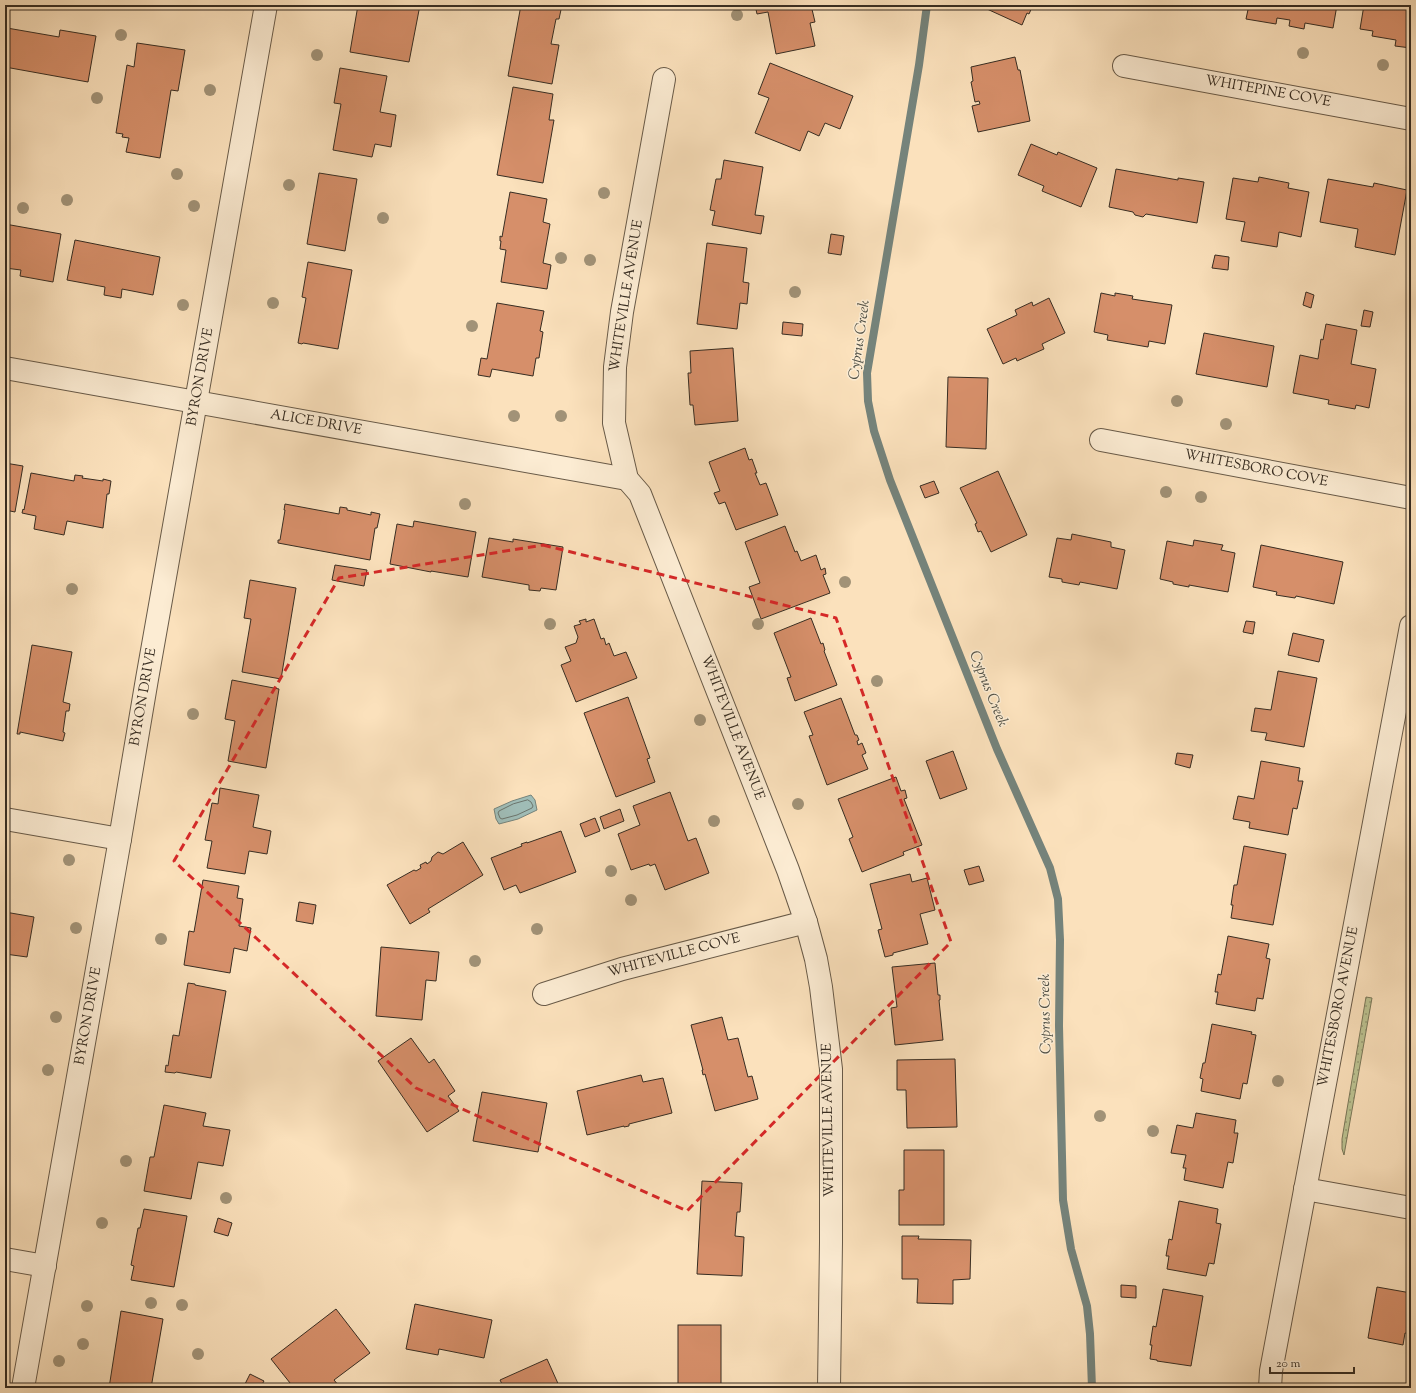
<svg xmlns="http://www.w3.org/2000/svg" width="1416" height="1393" font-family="'Sorts Mill Goudy',serif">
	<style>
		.grass { fill: url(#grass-dots); stroke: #7a785a }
		.water { fill: #9fbcb6; stroke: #75837b }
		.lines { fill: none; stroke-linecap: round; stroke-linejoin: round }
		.shore { stroke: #6b746c; stroke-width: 1 }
		.stream { stroke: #75837b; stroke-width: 8 }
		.building { fill: #d68f6a; stroke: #372d22 }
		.minor-casing { stroke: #685a48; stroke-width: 24 }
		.minor { stroke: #fcecd3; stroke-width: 22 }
		.tree { fill: #a19277 }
		.marked { fill: none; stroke: #d62828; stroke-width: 3; stroke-dasharray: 8 5; stroke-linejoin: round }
		.labels { text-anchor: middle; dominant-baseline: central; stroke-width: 3; stroke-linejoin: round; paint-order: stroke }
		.street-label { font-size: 14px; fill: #372d22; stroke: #fcecd3 }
		.water-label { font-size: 15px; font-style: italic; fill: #515147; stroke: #fcecd3 }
	</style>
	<defs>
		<pattern id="grass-dots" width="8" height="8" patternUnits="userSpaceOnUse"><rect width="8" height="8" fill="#bcc392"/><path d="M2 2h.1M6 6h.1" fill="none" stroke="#9a9f77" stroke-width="1.8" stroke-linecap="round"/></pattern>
	</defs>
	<rect width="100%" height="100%" fill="#fbe1bc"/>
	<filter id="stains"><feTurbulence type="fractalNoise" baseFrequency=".005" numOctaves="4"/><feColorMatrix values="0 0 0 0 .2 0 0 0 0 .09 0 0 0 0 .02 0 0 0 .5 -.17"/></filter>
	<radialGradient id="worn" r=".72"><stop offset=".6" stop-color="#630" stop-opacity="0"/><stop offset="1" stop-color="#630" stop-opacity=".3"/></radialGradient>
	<path class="grass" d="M1366,997l6,1 -28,157 -2,-6v-10z"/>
	<path class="water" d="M531,795l4,5 2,10 -19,9 -19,5 -3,-5 -2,-10 18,-8z"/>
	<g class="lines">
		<path class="shore" d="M528,800l3,2 2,4 -1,2 -15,7 -15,4 -2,-1 -2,-5 1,-2 14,-7z"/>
		<path class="stream" d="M927,5l-8,60 -52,308 1,28 6,30 16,49 107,269 53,119 8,31 2,41 -1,86 4,174 8,49 16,57 3,28 2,54"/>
	</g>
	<g class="building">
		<path d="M358,5h62l-11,57 -59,-10z"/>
		<path d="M521,5h41l-3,14h-3l-5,25 8,1 -7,39 -44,-8z"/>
		<path d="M755,5h56l4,17 -5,1 5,23 -39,8 -8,-42 -11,2z"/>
		<path d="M988,5h45l-4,9 -2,-1 -5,12 -35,-16z"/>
		<path d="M1249,5h88l-4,23 -28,-5 -1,6 -15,-3 1,-6 -13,-2 -1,6 -30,-5z"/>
		<path d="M1364,5h47v43l-16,-2 1,-6 -24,-4 1,-5 -13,-2z"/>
		<path d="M7,28l52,9 1,-7 36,6 -8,46 -83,-15v-29z"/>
		<path d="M137,43l48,7 -7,41 -7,-1 -11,68 -34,-6 3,-14 -7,-1 1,-3 -7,-1 11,-68 7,2z"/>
		<path d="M1015,57l3,13h2l10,51 -52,11 -6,-26 8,-2 -1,-3 -4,1 -4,-20 2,-1 -2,-14z"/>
		<path d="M770,63l83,33 -13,33 -15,-6 -6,13 -11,-5 -8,20 -45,-18 14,-35 -11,-4z"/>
		<path d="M340,68l47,8 -7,36 16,3 -5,32 -16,-3 -3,13 -39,-7 8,-46 -7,-1z"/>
		<path d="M513,87l40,7 -4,26h5l-11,63 -46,-8z"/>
		<path d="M1031,144l26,11 1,-3 39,16 -16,39 -39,-16 2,-5 -26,-11z"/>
		<path d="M724,160l39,7 -8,48 9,1 -3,18 -49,-9 3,-14 -5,-1 6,-31h5z"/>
		<path d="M1116,169l62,11v-2l26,4 -7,41 -51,-9 -3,3 -8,-2 -2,-3 -24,-5z"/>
		<path d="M319,173l38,6 -12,72 -38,-7z"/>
		<path d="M1259,177l30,6 -1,5 21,4 -8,45 -22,-5 -2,15 -36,-6 4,-19 -19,-3 7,-41 25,4z"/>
		<path d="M1328,179l45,8 1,-4 33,7 -12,65 -40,-8 3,-18 -38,-7z"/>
		<path d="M510,192l37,7 -4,23 7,2 -7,39 8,2 -4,24 -46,-7 5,-32 -6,-1 1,-8h-1v-5l2,1z"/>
		<path d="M5,224l56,10 -8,48 -33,-6 1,-6 -16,-2z"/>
		<path d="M831,234l13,2 -3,19 -13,-2z"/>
		<path d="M75,240l85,17 -7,38 -31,-6 -1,9 -17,-3 1,-8 -38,-7z"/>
		<path d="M707,243l40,5 -4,34 6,1 -2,21 -7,-1 -3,26 -40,-5z"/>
		<path d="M1215,255l14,2 -1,13 -16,-2z"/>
		<path d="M308,262l44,8 -14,79 -35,-6 -1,1 -4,-1 8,-45 -4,-1z"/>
		<path d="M1306,292l8,3 -3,13 -8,-3z"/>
		<path d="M1101,293l14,3v-3l18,3 -1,3 40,6 -7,39 -16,-3 -1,6 -41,-7 1,-5 -14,-3z"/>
		<path d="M1049,298l16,35 -23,11 2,5 -27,12 -1,-3 -13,6 -16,-35 30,-14 -2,-5 17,-8 1,4z"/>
		<path d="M497,303l47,8 -4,20 3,1 -4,26h-3l-3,18 -41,-7 -2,8 -12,-2 3,-17 6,1z"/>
		<path d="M1364,310l9,2 -3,15 -9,-1z"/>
		<path d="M783,322l20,2 -1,12 -20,-2z"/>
		<path d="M1326,324l31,6 -6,34 25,5 -7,39 -13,-3 -1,4 -27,-5 1,-4 -36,-7 7,-38 18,4 3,-20 2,1z"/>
		<path d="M1204,333l70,13 -7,41 -71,-13z"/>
		<path d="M733,348l5,73 -43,4 -2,-20h-3l-2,-32h3l-1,-22z"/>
		<path d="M948,377l40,1 -2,71 -40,-2z"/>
		<path d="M745,448l4,12 3,-1 5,14h-2l5,12 6,-2 12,32 -42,15 -11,-28 -6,2 -5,-11 6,-2 -11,-29z"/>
		<path d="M5,463l18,3 -8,46 -10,-2z"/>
		<path d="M998,471l29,64 -36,17 -10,-21 -3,1 -3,-8 2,-1 -17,-35z"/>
		<path d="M31,473l43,8 1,-6 8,1 -1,2 21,3v-2l8,2 -2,13h-2l-4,34 -36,-7 -3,14 -30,-6 2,-13 -14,-3 1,-4 1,1z"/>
		<path d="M934,481l5,12 -14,5 -5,-12z"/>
		<path d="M285,504l54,10 1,-7 7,1v2l24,5v-3l9,2 -3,14h-2l-5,32 -92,-17v-3h2l5,-30h-1z"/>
		<path d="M414,521l62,11 -8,45 -37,-6v1l-41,-8 7,-40 16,3z"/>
		<path d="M785,526l10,26 2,-1 4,10 15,-6 5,15 4,-2 1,6 -3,1 7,18 -69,26 -12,-32 11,-4 -15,-41z"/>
		<path d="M1072,534l39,8v5l14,3 -8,39 -37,-7 -1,3 -17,-3v-3l-13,-2 8,-39 14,2z"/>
		<path d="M489,538l24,4v-3l50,8 -7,43 -15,-2 -1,3 -11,-1v-5l-47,-8z"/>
		<path d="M1194,540l29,5 -2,5 14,3 -7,39 -39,-7v2l-16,-3v-2l-13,-3 7,-38 26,5z"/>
		<path d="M1261,545l82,17 -9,42 -38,-8 -1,2 -19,-3 1,-3 -24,-5z"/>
		<path d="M335,565l32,5 -3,16 -32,-6z"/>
		<path d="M250,580l46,8 -15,91 -39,-7 9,-53 -7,-1z"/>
		<path d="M811,618l10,26 2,-1 2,7 -1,1 13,34 -42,16 -8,-23 4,-1 -17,-44z"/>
		<path d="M586,619v3l8,-3 7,20 3,-1 2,7 3,-2 5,13 12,-4 11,26 -61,24 -15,-37 10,-4 -6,-14 11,-4 2,-6 -4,-11 7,-2 -2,-3z"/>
		<path d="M1246,621l9,1 -2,12 -10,-2z"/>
		<path d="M1293,633l31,7 -5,22 -31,-7z"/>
		<path d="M32,645l40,7 -9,50 7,2 -1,7h-3l-3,21 2,1 -2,8 -43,-9v2h-3z"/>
		<path d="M1278,671l39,7 -13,69 -39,-7 2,-7 -16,-2 4,-23 16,2z"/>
		<path d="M232,680l47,9 -13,79 -38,-7 7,-40 -10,-2z"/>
		<path d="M628,697l22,61 -3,1 8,23 -39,15 -32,-84z"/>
		<path d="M841,698l14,37h2l2,5 -2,1 1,4 4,-2 4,10 -4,2 6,14 -41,16 -18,-49 4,-1 -9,-23z"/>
		<path d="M953,751l14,38 -27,10 -14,-38z"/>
		<path d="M1177,753l16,2 -3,13 -15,-4z"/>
		<path d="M1261,761l39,7 -2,13h5l-6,28 -4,-1 -5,27 -39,-7 1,-6 -17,-3 5,-23 16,3z"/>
		<path d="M896,777l5,14 4,-1 2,8 -3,1 18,46 -19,7 1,3 -42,17 -13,-33 4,-2 -15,-38z"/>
		<path d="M220,788l39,7 -6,32 18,4 -4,23 -18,-3 -4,23 -38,-6 5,-27 -7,-1 7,-37 6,1z"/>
		<path d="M670,792l18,49 8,-3 13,35 -44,17 -10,-26 -5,2 -1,-2 -18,6 -13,-36 22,-9 -7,-19z"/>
		<path d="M620,809l4,12 -20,8 -4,-12z"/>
		<path d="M595,818l5,13 -15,6 -5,-13z"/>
		<path d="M561,831l15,41 -56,21 -4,-8 -12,5 -13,-32 31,-12 -1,-2 6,-2v1z"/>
		<path d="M463,842l20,33 -55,34 2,3 -20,12 -23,-39 27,-15 2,1 5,-3 -1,-3 6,-3 1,2 4,-3 1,-4 6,-5 5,2z"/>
		<path d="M1244,846l42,8 -13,71 -42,-7 2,-13h-2l3,-20h3z"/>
		<path d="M979,866l5,15 -15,4 -5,-15z"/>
		<path d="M910,874l2,8 15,-4 8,32 -15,4 8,30 -35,9v2l-8,2 -7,-27 4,-1 -12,-45z"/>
		<path d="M203,880l36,6 -2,12 6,1 -4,27 12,2 -4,23 -13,-3 -4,25 -46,-8 5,-34 5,1z"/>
		<path d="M299,902l17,3 -3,19 -17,-3z"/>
		<path d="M5,912l29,5 -7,40 -22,-3z"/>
		<path d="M1228,936l41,8 -3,14 4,1 -7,40 -6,-1 -2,13 -39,-7 2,-12h-3l3,-18 3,1z"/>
		<path d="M381,947l58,5 -3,29 -10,-1 -4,40 -46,-4z"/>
		<path d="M935,963l3,32h2v5h-1l4,40 -48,5 -4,-37 6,-1 -5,-40z"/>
		<path d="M188,983l7,1v1l31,6 -15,87 -35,-6 -1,1 -10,-1 1,-7 2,1 5,-31 6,1z"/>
		<path d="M722,1017l6,23 10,-2 10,39 4,-1 6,23 -43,12 -10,-37 -2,1 -1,-5h1l-12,-45z"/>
		<path d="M1212,1024l40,8 -1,2 5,1 -9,49 -4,-1 -3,16 -39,-8 2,-12 -3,-1 3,-15h2z"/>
		<path d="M411,1038l18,25 5,-4 21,32 -7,5 11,15 -32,21 -49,-71z"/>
		<path d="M955,1059l2,68 -50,1 -1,-38h-9v-30z"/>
		<path d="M641,1075l2,7 20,-4 9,35 -43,11v2l-5,1v-1l-37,9 -10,-44z"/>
		<path d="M482,1092l65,11 -9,49 -65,-11z"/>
		<path d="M1411,1099v22l-4,-1z"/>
		<path d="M164,1105l42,8 -3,13 27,4 -7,36 -25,-4 -7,37 -47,-8 6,-34h4z"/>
		<path d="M1196,1113l40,7 -2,13h4l-5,30 -5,-1 -5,26 -39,-8 2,-12h-3l3,-13 -15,-2 6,-28 16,3z"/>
		<path d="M904,1150h40v75h-45v-35h5z"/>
		<path d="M702,1181l40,2 -2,29h-3l-2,24 9,1 -2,39 -45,-2z"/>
		<path d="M1179,1201l39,8 -2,14 5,1 -7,40 -5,-1 -3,13 -39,-7 2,-13h-3l3,-17 3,1z"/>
		<path d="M144,1209l43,7 -13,71 -43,-7 3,-14 -3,-1 7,-37h2z"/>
		<path d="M218,1218l14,5 -4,13 -14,-4z"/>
		<path d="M902,1236h17l-1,3 53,1 -1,39 -17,1v24l-36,-1 1,-24h-16z"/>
		<path d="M1121,1285l15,1v12l-15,-1z"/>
		<path d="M1377,1287l34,6v41l-6,-1 -2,12 -35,-7z"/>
		<path d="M1163,1289l40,7 -12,70 -34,-5v-1l-7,-1 2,-14h-2l3,-19 3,1z"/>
		<path d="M415,1304l77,16 -8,38 -45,-9 -1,6 -32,-6z"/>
		<path d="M336,1309l34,44 -36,27 5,6 -3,2h-42l-23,-29z"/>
		<path d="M121,1311l42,8 -12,69h-42z"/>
		<rect x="678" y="1325" width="43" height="63"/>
		<path d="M547,1359l13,29h-56l-4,-8z"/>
		<path d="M250,1374l14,7 -4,7h-7l-8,-4z"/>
	</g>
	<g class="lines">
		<g class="minor-casing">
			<g id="minor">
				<path d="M1124,66l287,53"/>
				<path d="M664,79l-42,233 -7,55 -1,56 13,56 13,15 148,376 18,52 10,37 5,28 10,82v173l-2,146"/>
				<path d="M5,368l622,111"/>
				<path d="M1101,440l310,58"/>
				<path d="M5,819l115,20"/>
				<path d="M544,994l78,-25 184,-47"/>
				<path d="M1305,1189l106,19"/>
				<path d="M5,1259l40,7"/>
				<path d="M23,1388l97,-549 27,-160 119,-674"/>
				<path d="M1270,1388l1,-17 140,-745"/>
			</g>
		</g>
		<use href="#minor" class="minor"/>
	</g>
	<g class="tree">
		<circle cx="737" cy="15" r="6"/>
		<circle cx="121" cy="35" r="6"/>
		<circle cx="1303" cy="53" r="6"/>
		<circle cx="317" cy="55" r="6"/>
		<circle cx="1383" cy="65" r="6"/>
		<circle cx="210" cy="90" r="6"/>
		<circle cx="97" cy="98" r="6"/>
		<circle cx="177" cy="174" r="6"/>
		<circle cx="289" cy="185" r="6"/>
		<circle cx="604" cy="193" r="6"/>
		<circle cx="67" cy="200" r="6"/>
		<circle cx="194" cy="206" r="6"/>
		<circle cx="23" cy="208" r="6"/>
		<circle cx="383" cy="218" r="6"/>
		<circle cx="561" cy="258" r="6"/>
		<circle cx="590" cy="260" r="6"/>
		<circle cx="795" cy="292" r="6"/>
		<circle cx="273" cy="303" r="6"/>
		<circle cx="183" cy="305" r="6"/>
		<circle cx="472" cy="326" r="6"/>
		<circle cx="1177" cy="401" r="6"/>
		<circle cx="514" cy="416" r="6"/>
		<circle cx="561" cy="416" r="6"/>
		<circle cx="1226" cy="424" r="6"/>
		<circle cx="1166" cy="492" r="6"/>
		<circle cx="1201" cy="497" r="6"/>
		<circle cx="465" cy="504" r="6"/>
		<circle cx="845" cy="582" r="6"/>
		<circle cx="72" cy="589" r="6"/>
		<circle cx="550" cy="624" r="6"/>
		<circle cx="758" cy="624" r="6"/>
		<circle cx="877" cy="681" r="6"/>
		<circle cx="193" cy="714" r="6"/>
		<circle cx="700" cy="720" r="6"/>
		<circle cx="798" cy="804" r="6"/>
		<circle cx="714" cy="821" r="6"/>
		<circle cx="69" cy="860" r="6"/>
		<circle cx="611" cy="871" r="6"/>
		<circle cx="631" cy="900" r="6"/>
		<circle cx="76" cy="928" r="6"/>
		<circle cx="537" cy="929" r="6"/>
		<circle cx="161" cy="939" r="6"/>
		<circle cx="475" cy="961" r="6"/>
		<circle cx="56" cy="1017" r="6"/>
		<circle cx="48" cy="1070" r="6"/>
		<circle cx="1278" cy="1081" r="6"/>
		<circle cx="1100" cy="1116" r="6"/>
		<circle cx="1153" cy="1131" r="6"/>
		<circle cx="126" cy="1161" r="6"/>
		<circle cx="226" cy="1198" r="6"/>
		<circle cx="102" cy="1223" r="6"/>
		<circle cx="151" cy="1303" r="6"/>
		<circle cx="182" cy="1305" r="6"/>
		<circle cx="87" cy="1306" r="6"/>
		<circle cx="83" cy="1344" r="6"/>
		<circle cx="198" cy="1354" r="6"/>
		<circle cx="59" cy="1361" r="6"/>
	</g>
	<path class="marked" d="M543,545l293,73 115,324 -264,269 -271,-123 -242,-227 165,-283z"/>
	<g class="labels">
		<g class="street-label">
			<text transform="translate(1268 92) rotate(10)">WHITEPINE COVE</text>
			<text transform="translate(627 296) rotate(-81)">WHITEVILLE AVENUE</text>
			<text transform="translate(201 377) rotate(-80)">BYRON DRIVE</text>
			<text transform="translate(316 423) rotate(10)">ALICE DRIVE</text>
			<text transform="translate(1256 469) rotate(11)">WHITESBORO COVE</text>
			<text transform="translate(144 697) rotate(-80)">BYRON DRIVE</text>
			<text transform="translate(732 728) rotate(69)">WHITEVILLE AVENUE</text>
			<text transform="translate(674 956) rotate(-15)">WHITEVILLE COVE</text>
			<text transform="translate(1339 1007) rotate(-79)">WHITESBORO AVENUE</text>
			<text transform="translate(89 1016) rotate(-80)">BYRON DRIVE</text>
			<text transform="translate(829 1120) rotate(-91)">WHITEVILLE AVENUE</text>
		</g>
		<g class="water-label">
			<text transform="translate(860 340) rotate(-82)">Cyprus Creek</text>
			<text transform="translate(988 689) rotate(68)">Cyprus Creek</text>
			<text transform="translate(1046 1014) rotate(-91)">Cyprus Creek</text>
		</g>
	</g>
	<rect width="1416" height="1393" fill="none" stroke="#fbe1bc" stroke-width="20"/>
	<rect x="6" y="6" width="1404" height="1381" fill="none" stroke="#372d22" stroke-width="2"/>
	<rect x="10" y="10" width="1396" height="1373" fill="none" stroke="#372d22"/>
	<path d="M1270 1367v6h84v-6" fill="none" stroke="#372d22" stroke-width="2"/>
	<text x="1276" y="1367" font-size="12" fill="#372d22" stroke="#fcecd3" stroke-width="3" paint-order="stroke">20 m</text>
	<rect width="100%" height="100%" filter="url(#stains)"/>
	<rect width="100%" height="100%" fill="url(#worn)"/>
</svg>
